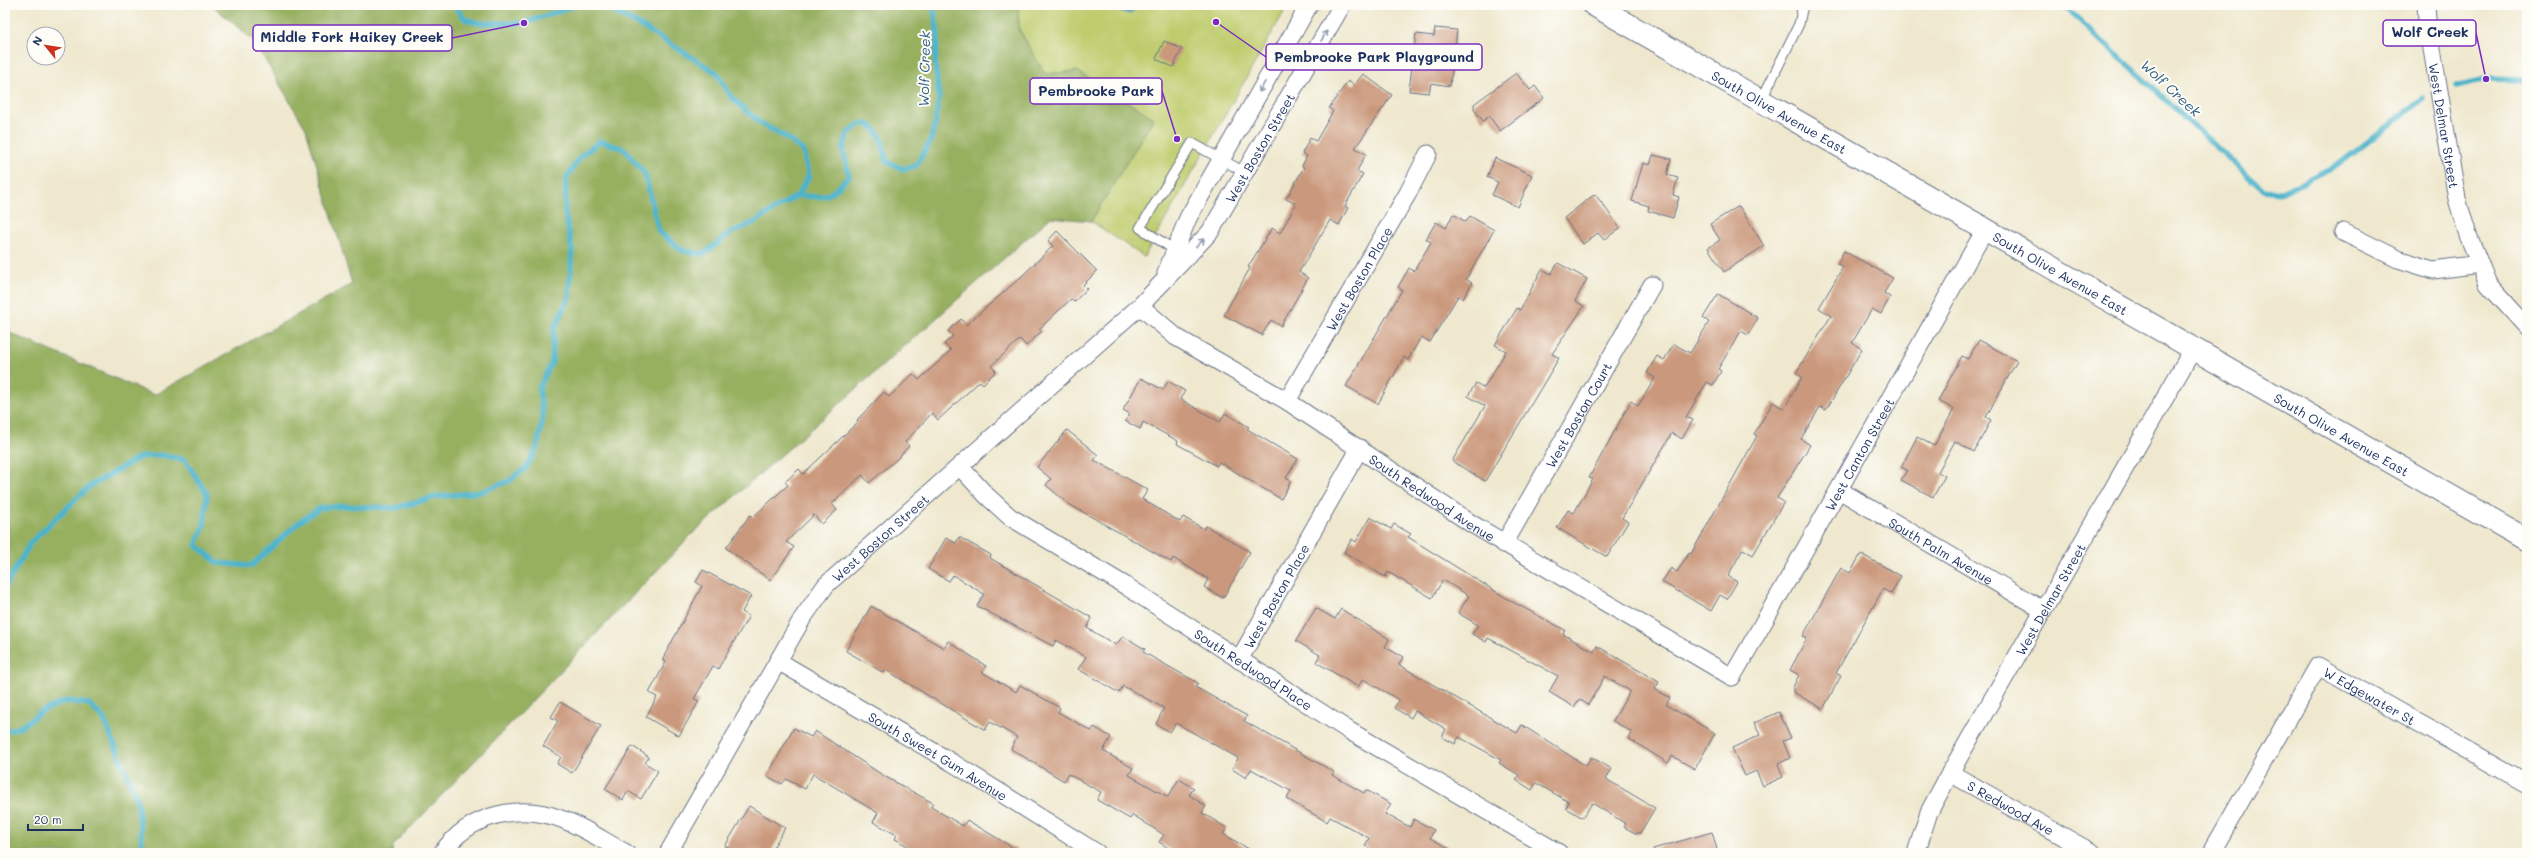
<svg xmlns="http://www.w3.org/2000/svg" width="2532" height="858" font-family="Mali,sans-serif">
	<style>
		.green { fill: #bfcc6d; stroke: #6d7e66 }
		.forest { fill: #97b060; stroke: #59705f }
		.water { fill: #4cb3ca; stroke: #347194 }
		.lines { fill: none; stroke-linecap: round; stroke-linejoin: round }
		.stream { stroke: #4cb3ca; stroke-width: 5.5 }
		.building { fill: #ca987c }
		.service-casing { stroke: #657085; stroke-width: 11 }
		.minor-casing { stroke: #657085; stroke-width: 19 }
		.tertiary-casing { stroke: #657085; stroke-width: 24 }
		.service { stroke: #fff; stroke-width: 9 }
		.minor { stroke: #fff; stroke-width: 17 }
		.tertiary { stroke: #fff; stroke-width: 22 }
		.oneway { stroke: #8d97ae }
		.labels { text-anchor: middle; dominant-baseline: central; stroke-width: 4; stroke-linejoin: round; paint-order: stroke }
		.street-label { font-size: 13px; fill: #1b2f5e; stroke: #fdfcf7 }
		.water-label { font-size: 14px; font-style: italic; fill: #2c5d84; stroke: #fdfcf7 }
		.leader { fill: none; stroke: #7b2cbf; stroke-width: 1.5 }
		.callout-dot { fill: #7b2cbf; stroke: #fdfcf7; stroke-width: 1.5 }
		.callout { fill: #fdfcf7; stroke: #7b2cbf; stroke-width: 1.5 }
		.callout-label { font-size: 14px; text-anchor: middle; font-weight: bold; fill: #1b2f5e }
	</style>
	<rect width="100%" height="100%" fill="#fdfcf7"/>
	<filter id="ink" filterUnits="userSpaceOnUse"><feTurbulence type="fractalNoise" baseFrequency=".025" numOctaves="2"/><feDisplacementMap in="SourceGraphic" scale="8" xChannelSelector="R" yChannelSelector="G"/><feConvolveMatrix kernelMatrix="1 2 1 2 8 2 1 2 1" color-interpolation-filters="sRGB"/></filter>
	<filter id="wash" filterUnits="userSpaceOnUse"><feTurbulence type="fractalNoise" baseFrequency=".012" numOctaves="4" result="noise"/><feDisplacementMap in="SourceGraphic" scale="16" xChannelSelector="R" yChannelSelector="G"/><feGaussianBlur stdDeviation="0.9" result="paint"/><feColorMatrix in="noise" values="0 0 0 0 0 0 0 0 0 0 0 0 0 0 0 0 0 1.4 0 .05"/><feComposite in="paint" operator="in"/></filter>
	<g filter="url(#wash)">
		<rect width="100%" height="100%" fill="#efe8ce"/>
		<path class="green" d="M1018,5h270l-144,252 -53,-36 63,-103 -77,-47 -32,3 -26,-45z"/>
		<path class="forest" d="M212,5h806l1,24 26,45 32,-3 77,47 -63,103 -40,-4 -360,318 -298,311 -1,7h-387v-522l149,64 198,-111 -46,-155 -52,-88z"/>
		<path class="water" d="M1102,5h40l-13,9z"/>
		<g class="lines">
			<g class="stream">
				<path d="M457,5v4l8,10 13,4h46l53,-18"/>
				<path d="M2063,5l200,185 19,2 56,-27 86,-67"/>
				<path d="M2456,86l30,-7 41,1"/>
				<path d="M798,195c28,5 33,1 51,-19l-6,-26 5,-17 13,-10 11,3 9,12 6,24 16,7 13,-3 14,-24 5,-18 4,-26 -4,-35 3,-28 -5,-30"/>
				<path d="M5,587l26,-45 59,-56 50,-29 22,-2 23,5 22,34 -3,32 -8,19 22,18 33,3 48,-44 21,-14 22,-2 54,2 39,-11 45,-5 29,-11 17,-13 11,-20 6,-31 -4,-29 13,-26 2,-33 15,-32 3,-47 -7,-37 1,-34 14,-22 20,-16 24,8 21,25 14,58 24,19 21,3 26,-21 23,-10 45,-28 11,-19 -6,-25 -16,-13 -27,-15 -28,-25 -15,-25 -76,-47 -40,-21h-14"/>
				<path d="M5,731l16,-4 21,-16 24,-10 23,3 15,15 33,80 6,54"/>
			</g>
		</g>
		<g id="blocks">
			<g class="building">
				<path d="M1435,28l22,2 -7,56 -19,-3 -2,10 -20,-2 7,-57 18,2z"/>
				<path d="M1164,41l18,8 -9,18 -17,-8z"/>
				<path d="M1516,73l14,17 5,-4 9,12 -44,33 -11,-15 -6,5 -9,-12v-5z"/>
				<path d="M1363,74l29,21 -37,53 11,6 -9,17 6,3 -18,32 3,2 -9,17 -9,-5 -31,52 9,6 -27,48 -10,-6 -9,15 -38,-20 26,-47 -2,-1 24,-39 8,5 16,-29 -10,-5 18,-32 -2,-1 5,-10 -5,-3 8,-15 6,3 17,-30 -4,-3 19,-27 6,4z"/>
				<path d="M1653,155l18,4 -4,16 11,3 -5,17 6,2 -6,21 -25,-7 1,-5 -17,-5 11,-38 7,2z"/>
				<path d="M1495,158l37,17 -14,32 -26,-12 6,-13 -11,-5z"/>
				<path d="M1595,194l25,34 -16,12 -6,-7 -15,11 -19,-26z"/>
				<path d="M1739,206l25,40 -40,26 -16,-24 12,-8 -10,-16z"/>
				<path d="M1453,214l13,8 4,-6 24,14 -28,49 6,4 -9,16 -5,-3 -28,46 -9,-5 -13,23 -4,-3 -26,47 -32,-18 56,-96 -4,-3 11,-19 5,3 17,-29 -5,-3 10,-17 10,6z"/>
				<path d="M1057,231l40,40 -14,14 4,4 -13,13 -3,-3 -32,30 3,2 -16,15 -6,-7 -29,27 5,5 -13,13 -3,-3 -42,39 -6,-7 -27,29 4,4 -12,13 -28,24 -7,-8 -30,29 5,6 -15,14 -8,-9 -28,27 8,5 -24,33 -44,-32 24,-33 3,2 35,-32 -3,-3 14,-13 4,5 55,-52 -1,-2 27,-28 5,5 24,-23 6,6 32,-30 -7,-6 9,-8 -5,-5 13,-12 5,6 54,-47 33,-32 -5,-5z"/>
				<path d="M1844,251l49,27 -9,15 6,4 -9,17 -9,-5 -20,34 10,6 -36,61 -6,-3 -19,32 9,6 -33,53 7,4 -31,53 -10,-6 -15,27 9,6 -10,17 -7,-4 -9,16 -49,-29 9,-14 6,4 12,-19 2,1 66,-118 -3,-2 19,-32 11,7 18,-32 -6,-4 35,-57 -12,-8 24,-41 -6,-3z"/>
				<path d="M1558,263l29,16 -12,22 9,5 -32,48 7,4 -74,123 -33,-20 33,-55 -17,-10 8,-13 8,5 22,-37 -11,-6 22,-37 3,2 22,-41 9,5z"/>
				<path d="M1718,294l40,24 -10,17 -7,-4 -23,38 3,2 -8,14 -6,-3 -21,35 7,3 -11,19 -10,-6 -50,85 6,4 -21,35 -50,-29 11,-18 6,3 19,-34 -4,-1 42,-77 7,5 17,-28 -8,-5 10,-17 7,4 10,-16 16,9 19,-31 -6,-4z"/>
				<path d="M1979,340l38,21 -31,56 5,3 -17,32 -19,-11 -17,31 7,4 -12,21 -32,-17 6,-10 -6,-3 16,-30 17,9 20,-37 -16,-8 24,-45 6,3z"/>
				<path d="M1141,378l22,12 5,-9 17,10 -5,8 40,23 5,-9 24,14 -2,2 51,30 -12,19 5,3 -10,18 -62,-37 -2,4 -40,-22 1,-3 -35,-19 -3,7 -15,-8 5,-7 -7,-4z"/>
				<path d="M1067,430l31,25 -4,5 54,30 -6,9 38,23 3,-5 21,12 2,-3 44,26 -27,46 -19,-11 4,-8 -35,-21 -2,4 -104,-59 -21,-18 5,-6 -14,-12z"/>
				<path d="M1370,517l21,12 3,-5 17,10 -3,3 103,64 54,29 -2,4 31,18 3,-6 62,36 -4,7 15,9 -4,7 49,28 -20,36 -23,-13 -4,7 -13,-8 -27,-17 4,-6 -19,-11 17,-30 -25,-15 -17,29 -9,-6 -5,8 -25,-15 9,-16 -70,-38 -2,4 -14,-8 6,-9 -20,-12 11,-17 -26,-16 -11,18 -44,-26 -3,5 -41,-25 8,-13 4,3z"/>
				<path d="M959,537l32,18 -1,3 102,60 -5,10 29,17 7,-9 22,13 -2,3 55,31 -3,4 52,29 -3,5 90,51 -2,3 32,18 2,-3 25,14 -6,10 25,13 4,-8 20,11 -4,8 28,15h-80l-13,-7 4,-8 -39,-21 -3,5 -40,-23 4,-8 -40,-22 -5,9 -14,-9 6,-11 -62,-35 -6,9 -14,-8 8,-16 -41,-22 -4,7 -41,-24 8,-12 -30,-17 -3,6 -76,-40 7,-12 -31,-19 -4,6 -21,-12 18,-31 10,5z"/>
				<path d="M1861,554l40,22 -10,18 -8,-5 -47,84 5,3 -18,33 -30,-17v-5l6,-12 -9,-5 17,-32 -4,-2 38,-68 9,5z"/>
				<path d="M703,570l48,26 -9,16 7,4 -31,53 -5,-3 -19,33 5,2 -20,35 -33,-19 11,-20 -8,-4 17,-31 -4,-2 40,-74 -6,-4z"/>
				<path d="M871,606l73,42 4,-7 38,25 -4,6 34,20 4,-7 40,23 -2,4 33,19 3,-4 17,10 -8,14 30,17 -4,7 39,22 11,-18 15,9 -5,7 17,11 -4,7 25,15 -4,6 33,19h-80l-17,-11 5,-7 -31,-20 -3,4 -33,-19 4,-8 -33,-18 -4,7 -53,-32 6,-12 -27,-15 -5,8 -99,-60 -2,3 -38,-22z"/>
				<path d="M1316,608l19,11 6,-10 48,30 -4,8 18,10 -4,8 118,68 5,-8 64,41 5,-9 21,12 -6,10 49,29 -15,25h-5l-11,-6 2,-3 -34,-21 -9,15 -17,-10 3,-6 -33,-19 -4,7 -16,-10 3,-5 -20,-12 2,-3 -42,-23 -4,7 -13,-7 4,-8 -31,-18 -4,7 -17,-10 5,-8 -36,-21 -5,8 -42,-25 4,-7 -24,-14z"/>
				<path d="M560,702l41,24 -29,47 -15,-9 4,-7 -18,-11 15,-25 -7,-4z"/>
				<path d="M1779,712l12,26 -8,3 7,17 -12,6 5,13 -20,9 -7,-15 -11,5 -13,-28 28,-13 -6,-12z"/>
				<path d="M794,728l17,9 4,-6 69,45 49,27 -2,4 32,19 4,-6 55,33h-102l-25,-14 2,-4 -24,-13 5,-9 -65,-39 -8,15 -19,-10 -4,5 -15,-8z"/>
				<path d="M632,746l17,11 -4,6 13,8 -17,28 -13,-8 -5,9 -18,-11z"/>
				<path d="M749,806l36,22 -15,25h-33l-12,-7z"/>
				<path d="M1712,832l6,21h-64l-1,-4z"/>
			</g>
		</g>
	</g>
	<g filter="url(#ink)">
		<use href="#blocks" fill-opacity="0" stroke="#657085" stroke-width="1"/>
		<g class="lines">
			<g class="service-casing">
				<g id="service">
					<path d="M1761,101l38,-77 4,-19"/>
					<path d="M1178,252l-38,-24 52,-85 54,30"/>
				</g>
			</g>
			<g class="minor-casing">
				<g id="minor">
					<path id="s1" d="M2426,5l1,14 30,180 11,36 20,49 39,43"/>
					<path d="M2343,232l55,27 35,11 47,-6"/>
					<path d="M1166,273l22,-55 121,-213"/>
					<path id="s2" d="M1140,306l36,31 111,64 185,123 260,153c86,-148 168,-298 253,-447"/>
					<path id="s3" d="M1287,401l121,-208 20,-39"/>
					<path id="s4" d="M960,467l27,29 23,21 116,69 222,144 211,123"/>
					<path id="s5" d="M1839,490l204,120"/>
					<path id="s6" d="M1504,544l148,-259"/>
					<path id="s7" d="M1239,660l121,-212"/>
					<path id="s8" d="M778,661l175,102 144,90"/>
					<path id="s9" d="M1950,773l143,80"/>
					<path d="M442,853c27,-39 78,-51 122,-33 21,8 41,22 62,33"/>
					<path id="s10" d="M668,853l134,-234 24,-34 314,-279 70,-74 132,-227"/>
					<path id="s11" d="M1916,853l13,-41 21,-39 243,-424"/>
					<path id="s12" d="M2211,853l107,-187 209,118"/>
				</g>
			</g>
			<g class="tertiary-casing">
				<g id="tertiary">
					<path id="s13" d="M1594,5l933,535"/>
				</g>
			</g>
			<use href="#service" class="service"/>
			<use href="#minor" class="minor"/>
			<use href="#tertiary" class="tertiary"/>
		</g>
		<defs><path id="oneway-shaft" d="M-6 0H5M1.5-3L5.5 0L1.5 3" fill="none" stroke-width="1.6" stroke-linecap="round" stroke-linejoin="round"/></defs>
		<g class="oneway">
			<use href="#oneway-shaft" transform="translate(1324 36) rotate(-60)"/>
			<use href="#oneway-shaft" transform="translate(1262 87) rotate(120)"/>
			<use href="#oneway-shaft" transform="translate(1200 243) rotate(-45)"/>
		</g>
	</g>
	<g class="labels">
		<g class="street-label">
			<text stroke="none"><textPath href="#s13" startOffset="214">South Olive Avenue East</textPath></text>
			<text stroke="none"><textPath href="#s1" startOffset="122">West Delmar Street</textPath></text>
			<text stroke="none"><textPath href="#s10" startOffset="931">West Boston Street</textPath></text>
			<text stroke="none"><textPath href="#s13" startOffset="538">South Olive Avenue East</textPath></text>
			<text stroke="none"><textPath href="#s3" startOffset="142">West Boston Place</textPath></text>
			<text stroke="none"><textPath href="#s6" startOffset="149">West Boston Court</textPath></text>
			<text stroke="none"><textPath href="#s13" startOffset="862">South Olive Avenue East</textPath></text>
			<text stroke="none"><textPath href="#s2" startOffset="956">West Canton Street</textPath></text>
			<text stroke="none"><textPath href="#s2" startOffset="350">South Redwood Avenue</textPath></text>
			<text stroke="none"><textPath href="#s10" startOffset="383">West Boston Street</textPath></text>
			<text stroke="none"><textPath href="#s5" startOffset="119">South Palm Avenue</textPath></text>
			<text stroke="none"><textPath href="#s7" startOffset="74">West Boston Place</textPath></text>
			<text stroke="none"><textPath href="#s11" startOffset="288">West Delmar Street</textPath></text>
			<text stroke="none"><textPath href="#s4" startOffset="358">South Redwood Place</textPath></text>
			<text stroke="none"><textPath href="#s12" startOffset="275">W Edgewater St</textPath></text>
			<text stroke="none"><textPath href="#s8" startOffset="186">South Sweet Gum Avenue</textPath></text>
			<text stroke="none"><textPath href="#s9" startOffset="70">S Redwood Ave</textPath></text>
		</g>
		<g class="water-label">
			<text transform="translate(924 69) rotate(-89)">Wolf Creek</text>
			<text transform="translate(2171 88) rotate(43)">Wolf Creek</text>
		</g>
	</g>
	<path class="leader" d="M2486 79L2476 33M524 23L452 38M1216 22L1266 57M1177 139L1162 91"/>
	<g class="callout-dot">
		<circle cx="2486" cy="79" r="4"/>
		<circle cx="524" cy="23" r="4"/>
		<circle cx="1216" cy="22" r="4"/>
		<circle cx="1177" cy="139" r="4"/>
	</g>
	<g class="callout">
		<rect x="2383" y="20" width="93" height="26" rx="4"/>
		<rect x="253" y="25" width="199" height="26" rx="4"/>
		<rect x="1266" y="44" width="216" height="26" rx="4"/>
		<rect x="1030" y="78" width="132" height="26" rx="4"/>
	</g>
	<g class="callout-label">
		<text x="2430" y="37">Wolf Creek</text>
		<text x="352" y="42">Middle Fork Haikey Creek</text>
		<text x="1374" y="62">Pembrooke Park Playground</text>
		<text x="1096" y="96">Pembrooke Park</text>
	</g>
	<rect width="2532" height="858" fill="none" stroke="#fdfcf7" stroke-width="20"/>
	<g transform="translate(46 46) rotate(300)"><circle r="19" fill="#fdfcf7" stroke="#a3aaba"/>
	<path d="M0-3L7 15L0 10L-7 15Z" fill="#c8321e"/>
	<text y="-6" font-size="11" font-weight="bold" text-anchor="middle" fill="#1b2f5e">N</text>
	</g>
	<path d="M28 824v6h55v-6" fill="none" stroke="#1b2f5e" stroke-width="2"/>
	<text x="34" y="824" font-size="12" fill="#1b2f5e" stroke="#fdfcf7" stroke-width="3" paint-order="stroke">20 m</text>
</svg>
